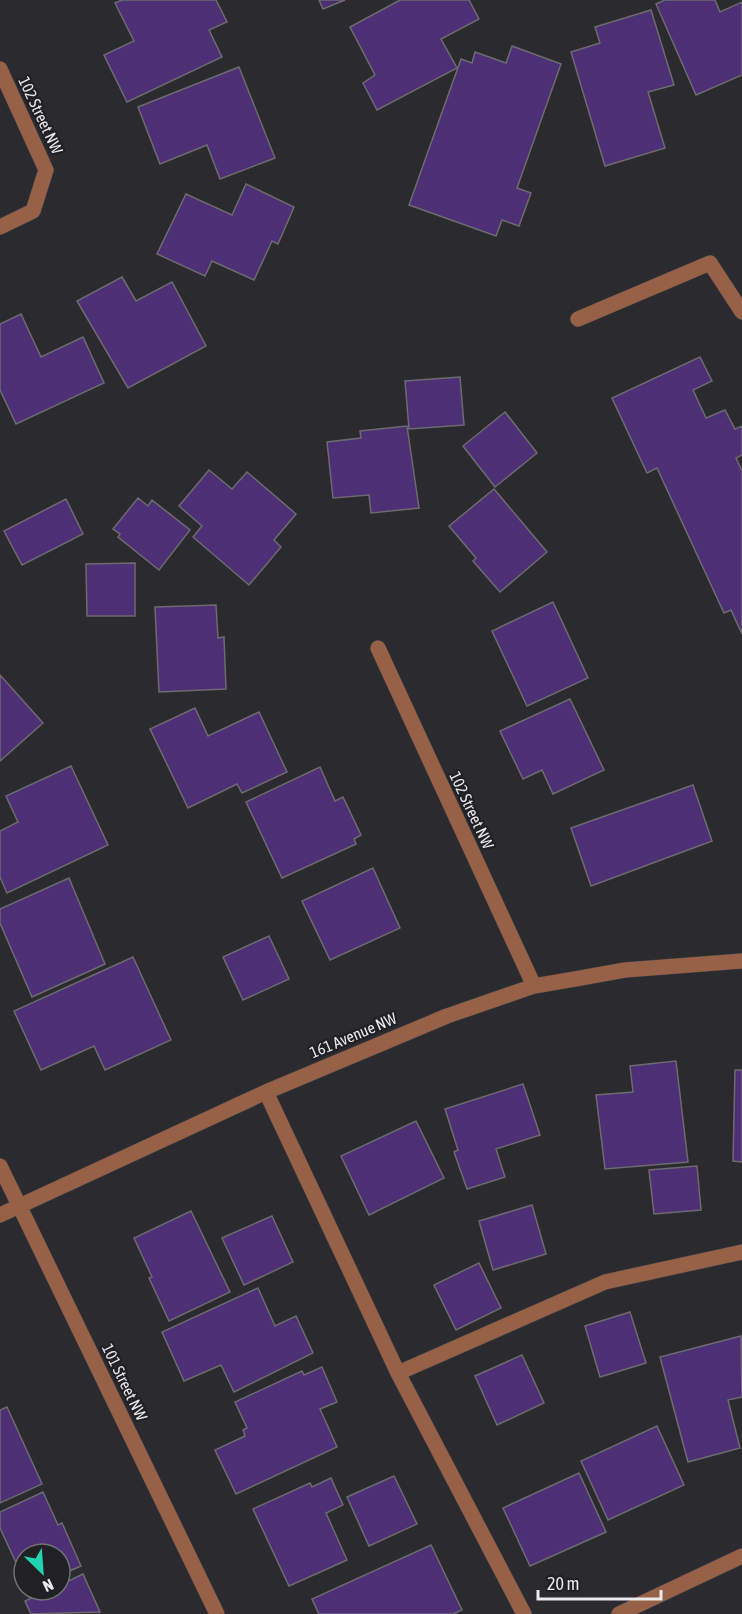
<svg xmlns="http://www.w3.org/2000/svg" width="742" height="1614" font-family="'Asap Condensed',sans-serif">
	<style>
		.building { fill: #4c2f74; stroke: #6d6b70; stroke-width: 1.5 }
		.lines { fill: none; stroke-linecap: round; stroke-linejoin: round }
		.minor-casing { stroke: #464549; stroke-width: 16 }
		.minor { stroke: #976148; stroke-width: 15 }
		.labels { text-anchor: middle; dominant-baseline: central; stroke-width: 4.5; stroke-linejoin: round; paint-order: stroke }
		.street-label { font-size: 16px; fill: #eaeaec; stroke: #212024 }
	</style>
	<rect width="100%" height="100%" fill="#2b2a2e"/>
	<g class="building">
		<path d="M122,0h94l11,22 -18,8 13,27 -95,45 -23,-47 30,-14 -19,-38z"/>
		<path d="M319,0h26l-22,9z"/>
		<path d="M400,0h69l10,19 -38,20 16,29 -80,42 -14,-27 12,-8 -25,-48z"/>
		<path d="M665,0h50l5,12 22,-10v73l-46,20 -40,-91z"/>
		<path d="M651,10l23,75 -26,7 17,56 -60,18 -34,-114 29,-9 -5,-16z"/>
		<path d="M512,46l49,18 -44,124 14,5 -12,33 -17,-6 -6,16 -87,-31 52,-146 11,4 3,-11 31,11z"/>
		<path d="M239,67l36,91 -55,21 -13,-34 -47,19 -22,-57z"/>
		<path d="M246,184l48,23 -16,37 -6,-3 -18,39 -42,-19 -7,15 -48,-22 29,-60 46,21z"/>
		<path d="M122,277l14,24 36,-19 34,64 -78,42 -51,-87z"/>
		<path d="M21,314l20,43 42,-20 21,46 -88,41 -16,-34v-66z"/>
		<path d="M700,357l12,24 -19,9 13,28 19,-8 10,19 7,-3v29l-6,3 6,13v163l-11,-24 -7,3 -67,-145 -10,5 -35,-75z"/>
		<path d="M460,377l4,48 -55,4 -4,-48z"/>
		<path d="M505,412l32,41 -42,34 -32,-41z"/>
		<path d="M407,426l12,82 -48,5 -2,-18 -36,3 -6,-56 34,-4 -1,-7z"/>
		<path d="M209,470l23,19 15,-17 49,42 -22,26 7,7 -32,38 -56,-48 9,-11 -23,-20z"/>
		<path d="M494,489l53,63 -47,40 -27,-31 3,-3 -27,-32z"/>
		<path d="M138,498l10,8 4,-6 38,30 -31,40 -41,-33 2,-3 -7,-5z"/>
		<path d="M66,499l17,35 -61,31 -18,-34z"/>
		<path d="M135,563v53h-48l-1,-52z"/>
		<path d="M553,602l35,76 -61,28 -35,-75z"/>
		<path d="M216,605l2,33 6,-1 2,52 -67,3 -4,-85z"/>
		<path d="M0,675l43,48 -43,38z"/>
		<path d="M570,699l34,71 -51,24 -11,-24 -19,9 -23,-48z"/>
		<path d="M195,708l13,28 51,-24 28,60 -45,21 -5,-9 -49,24 -38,-79z"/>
		<path d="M71,766l37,79 -101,48 -7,-16v-46l18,-9 -12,-26z"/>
		<path d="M320,767l15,34 8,-4 18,38 -7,4 2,5 -74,34 -36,-76z"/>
		<path d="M693,785l19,56 -121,45 -20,-58z"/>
		<path d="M373,868l27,60 -70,32 -28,-59z"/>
		<path d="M69,878l36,86 -73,33 -32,-74v-14z"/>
		<path d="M269,936l20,43 -46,21 -20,-43z"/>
		<path d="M133,957l38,83 -66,30 -11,-24 -53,24 -27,-59z"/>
		<path d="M676,1061l12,101 -83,7 -9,-74 37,-3 -3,-26z"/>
		<path d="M735,1070h7v92l-9,-1z"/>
		<path d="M523,1084l17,51 -44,14 9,28 -38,12 -13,-37 4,-2 -13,-41z"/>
		<path d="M416,1121l28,57 -75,37 -28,-59z"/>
		<path d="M697,1166l4,44 -47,4 -5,-44z"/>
		<path d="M532,1205l14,49 -53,16 -14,-49z"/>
		<path d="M191,1211l39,81 -61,29 -20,-43 3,-1 -18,-39z"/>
		<path d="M272,1216l21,46 -49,23 -22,-47z"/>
		<path d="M479,1263l22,45 -45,22 -22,-45z"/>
		<path d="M258,1288l17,38 21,-10 17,37 -79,39 -13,-27 -37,16 -22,-49z"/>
		<path d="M630,1312l16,51 -46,14 -15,-51z"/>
		<path d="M741,1336l1,61 -14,3 12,48 -52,14 -28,-105z"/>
		<path d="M522,1355l22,48 -47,22 -22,-49z"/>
		<path d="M322,1367l15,35 -17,7 17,38 -101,47 -21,-44 30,-14 -2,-6 4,-2 -12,-26 67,-31 2,4z"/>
		<path d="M7,1407l35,77 -42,19v-93z"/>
		<path d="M657,1426l27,59 -76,35 -27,-59z"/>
		<path d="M579,1473l27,59 -76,34 -27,-58z"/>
		<path d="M394,1476l23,48 -48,22 -22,-49z"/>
		<path d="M331,1478l12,27 -17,8 21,47 -58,26 -36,-77 57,-26 2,4z"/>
		<path d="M43,1492l15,33 4,-2 19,43 -21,9v-21h-36v26l-24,-52v-16z"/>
		<path d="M431,1545l31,65 -9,4h-134l-7,-15z"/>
		<path d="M83,1574l17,38 -69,2 -6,-13 23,-11h12v-5z"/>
	</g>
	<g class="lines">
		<g class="minor-casing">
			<g id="minor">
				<path d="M0,69l46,101 -13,41 -33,16"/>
				<path d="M578,319l132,-56 32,49"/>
				<path d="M378,648l156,338"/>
				<path d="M266,1092l132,281 126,241"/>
				<path d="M0,1166l217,448"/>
				<path d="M0,1215l266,-123 181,-76 87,-30 41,-7 50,-9 117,-9"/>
				<path d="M398,1373l207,-91 137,-30"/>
				<path d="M619,1614l123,-58"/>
			</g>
		</g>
		<use href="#minor" class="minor"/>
	</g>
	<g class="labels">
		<g class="street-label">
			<text transform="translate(41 115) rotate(65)">102 Street NW</text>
			<text transform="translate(472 810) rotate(65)">102 Street NW</text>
			<text transform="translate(353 1035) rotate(-23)">161 Avenue NW</text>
			<text transform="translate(125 1382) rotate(64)">101 Street NW</text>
		</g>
	</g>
	<g transform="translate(42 1572) rotate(155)"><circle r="28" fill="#212024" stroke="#717174" stroke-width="1.5"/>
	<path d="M0-4.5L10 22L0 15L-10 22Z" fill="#21d5b0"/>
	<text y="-9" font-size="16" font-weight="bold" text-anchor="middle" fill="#eaeaec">N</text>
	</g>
	<path d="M538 1590v9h123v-9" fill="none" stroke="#eaeaec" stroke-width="3"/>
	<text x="547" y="1590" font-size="18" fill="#eaeaec" stroke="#212024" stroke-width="4.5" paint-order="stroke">20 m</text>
</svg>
